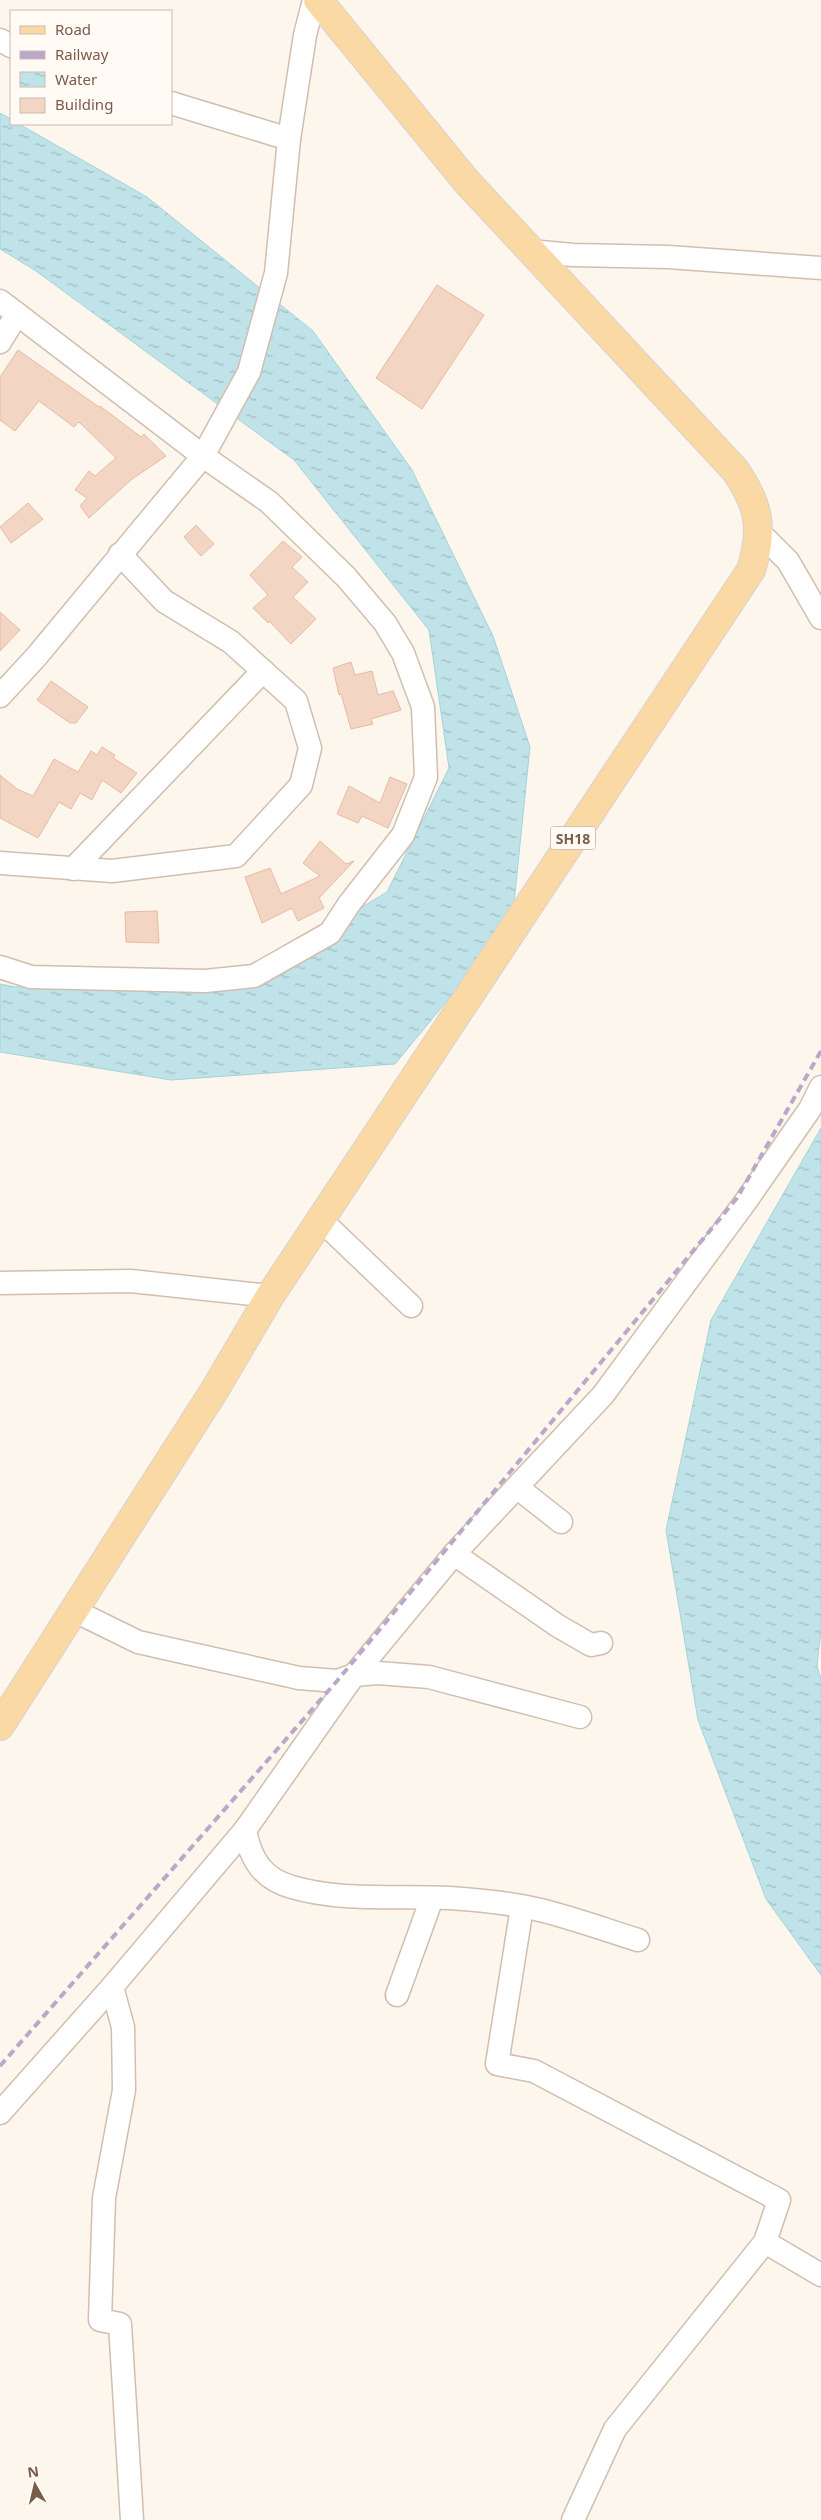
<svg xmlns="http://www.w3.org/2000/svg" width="821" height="2520" font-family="'Noto Sans',sans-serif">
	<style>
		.water { fill: url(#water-ripples); stroke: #a5d3da }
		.building { fill: #f3d5c3; stroke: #e6bba3 }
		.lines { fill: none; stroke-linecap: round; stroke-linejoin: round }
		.street-casing { stroke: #d1beb0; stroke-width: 25 }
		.primary-casing { stroke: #dad1cd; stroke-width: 30 }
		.street { stroke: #fff; stroke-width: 22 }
		.primary { stroke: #fbd9a5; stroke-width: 28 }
		.rail { stroke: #b9a8c9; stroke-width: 4; stroke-dasharray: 8 5; stroke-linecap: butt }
		.labels { text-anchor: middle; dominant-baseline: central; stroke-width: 4; stroke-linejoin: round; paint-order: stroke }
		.shield { fill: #fffaf3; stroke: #a28b7f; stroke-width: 1 }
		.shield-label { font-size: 14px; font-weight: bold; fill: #7a5c4d }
	</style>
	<defs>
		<pattern id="water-ripples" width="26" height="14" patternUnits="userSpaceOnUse" patternTransform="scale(1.25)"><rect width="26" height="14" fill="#bfe3e8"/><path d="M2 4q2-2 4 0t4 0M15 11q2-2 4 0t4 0" fill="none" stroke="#a0bbbe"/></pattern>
	</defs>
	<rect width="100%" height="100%" fill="#fdf6ec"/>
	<g class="water">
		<path d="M0,113l11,6v5h8l128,73 166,134 99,139 81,166 37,111 -18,175 -117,142 -224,16 -171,-28v-68l15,3 236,-13 136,-82 62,-124 -20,-138 -135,-170 -258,-189 -36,-22z"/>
		<path d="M821,1128v502l-4,36 4,13v296l-55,-76 -68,-179 -32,-190 45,-210z"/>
	</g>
	<g class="building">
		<path d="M437,285l47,30 -62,94 -46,-31z"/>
		<path d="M18,350l81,57 1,-1 41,31 3,-3 22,22 -34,23 -43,39 -9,-12 7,-8 -12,-8 14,-19 6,5 21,-18 -37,-36 -5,5 -35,-26 -24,30 -15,-11v-43z"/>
		<path d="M28,503l15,16 -32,24 -11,-16z"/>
		<path d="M196,525l18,19 -13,12 -17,-19z"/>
		<path d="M283,541l19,16 -10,10 16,15 -15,15 23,22 -25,25 -22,-23 -1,2 -15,-15 15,-13 -18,-20z"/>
		<path d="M0,612l20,18 -20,21z"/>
		<path d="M351,662l4,13 17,-4 6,24 15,-4 8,19 -30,9 2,5 -22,5 -10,-35 -2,1 -6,-27z"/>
		<path d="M51,681l37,26 -12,16h-6l-33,-23z"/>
		<path d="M102,747l13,8 -2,3 24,15 -16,20 -19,-13 -10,20 -12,-7 -9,16 -12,-7 -21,36 -38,-20v-43l17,14 16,7 21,-37 24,13 13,-21 6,4z"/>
		<path d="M390,777l17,7 -19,44 -26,-12 -4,7 -21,-9 12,-28 31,17z"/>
		<path d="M320,841l26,23 8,-3 -35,37 5,10 -26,13 -6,-13 -30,15 -17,-46 25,-9 11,26 39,-18 -17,-13z"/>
		<path d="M157,911l2,32 -33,-1 -1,-30z"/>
	</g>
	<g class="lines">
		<g class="street-casing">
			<g id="street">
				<path d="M0,40l11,6"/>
				<path d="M171,103l118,36"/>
				<path d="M530,251l43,4 95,2 153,11"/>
				<path d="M0,301l203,155 66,46 77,75 39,46 18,30 20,54 3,70 -23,58 -54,69 -19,29 -76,43 -49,5 -174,-4 -31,-10"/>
				<path d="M0,342l17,-28"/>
				<path d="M758,531l30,30 33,57"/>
				<path d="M0,696l36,-39 167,-201 46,-84 27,-99 13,-134 16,-104 9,-35"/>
				<path d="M0,863l112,8 124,-15 65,-71 9,-37 -14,-47 -65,-59 -67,-41 -44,-47"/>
				<path d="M73,869l190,-198"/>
				<path d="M321,1220l90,86"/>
				<path d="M0,1283l131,-2 139,15"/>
				<path d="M518,1488l43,34"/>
				<path d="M454,1554l104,72 33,19 10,-2"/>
				<path d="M75,1611l63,31 161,36 38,3 17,-6 24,-2 51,4 151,40"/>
				<path d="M245,1830c5,28 17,49 47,57 50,15 106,8 158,11 30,2 61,5 90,12 33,8 66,20 98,30"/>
				<path d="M522,1907l-25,157 37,7 245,129 -14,42 -150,187 -42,91"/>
				<path d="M112,1987l11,40 1,63 -20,108 -4,122 20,4 12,196"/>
				<path d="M397,1995l35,-97"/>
				<path d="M0,2113l112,-126 133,-157 109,-155 100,-121 149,-159 143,-194 64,-92 11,-22"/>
				<path d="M765,2242l56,33"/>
			</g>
		</g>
		<g class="primary-casing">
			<path id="primary" d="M0,1726l214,-335 56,-95 481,-726c13,-42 8,-65 -16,-100l-268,-288 -149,-182"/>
		</g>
		<use href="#street" class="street"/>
		<use href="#primary" class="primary"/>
		<path class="rail" d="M0,2066l337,-385 400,-483 84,-147"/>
	</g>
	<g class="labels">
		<rect class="shield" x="550.5" y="826.5" width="45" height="23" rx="4"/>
		<g class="shield-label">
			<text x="573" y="838">SH18</text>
		</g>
	</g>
	<rect x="10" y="10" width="162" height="115" fill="#fffaf3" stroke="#cabbb1"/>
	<rect x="20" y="26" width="25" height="8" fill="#fbd9a5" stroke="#cabbb1"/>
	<text x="55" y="35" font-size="15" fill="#7a5c4d">Road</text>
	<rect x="20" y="51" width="25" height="8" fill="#b9a8c9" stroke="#cabbb1"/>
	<text x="55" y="60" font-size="15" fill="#7a5c4d">Railway</text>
	<rect x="20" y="72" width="25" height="15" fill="url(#water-ripples)" stroke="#cabbb1"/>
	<text x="55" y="85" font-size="15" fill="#7a5c4d">Water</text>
	<rect x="20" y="98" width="25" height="15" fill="#f3d5c3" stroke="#cabbb1"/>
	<text x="55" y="110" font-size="15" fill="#7a5c4d">Building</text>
	<g transform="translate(35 2485) rotate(352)" stroke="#fffaf3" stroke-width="4" paint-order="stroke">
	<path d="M0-4L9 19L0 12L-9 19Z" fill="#7a5c4d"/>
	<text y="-8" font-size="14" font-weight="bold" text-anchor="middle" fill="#7a5c4d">N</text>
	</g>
</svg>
